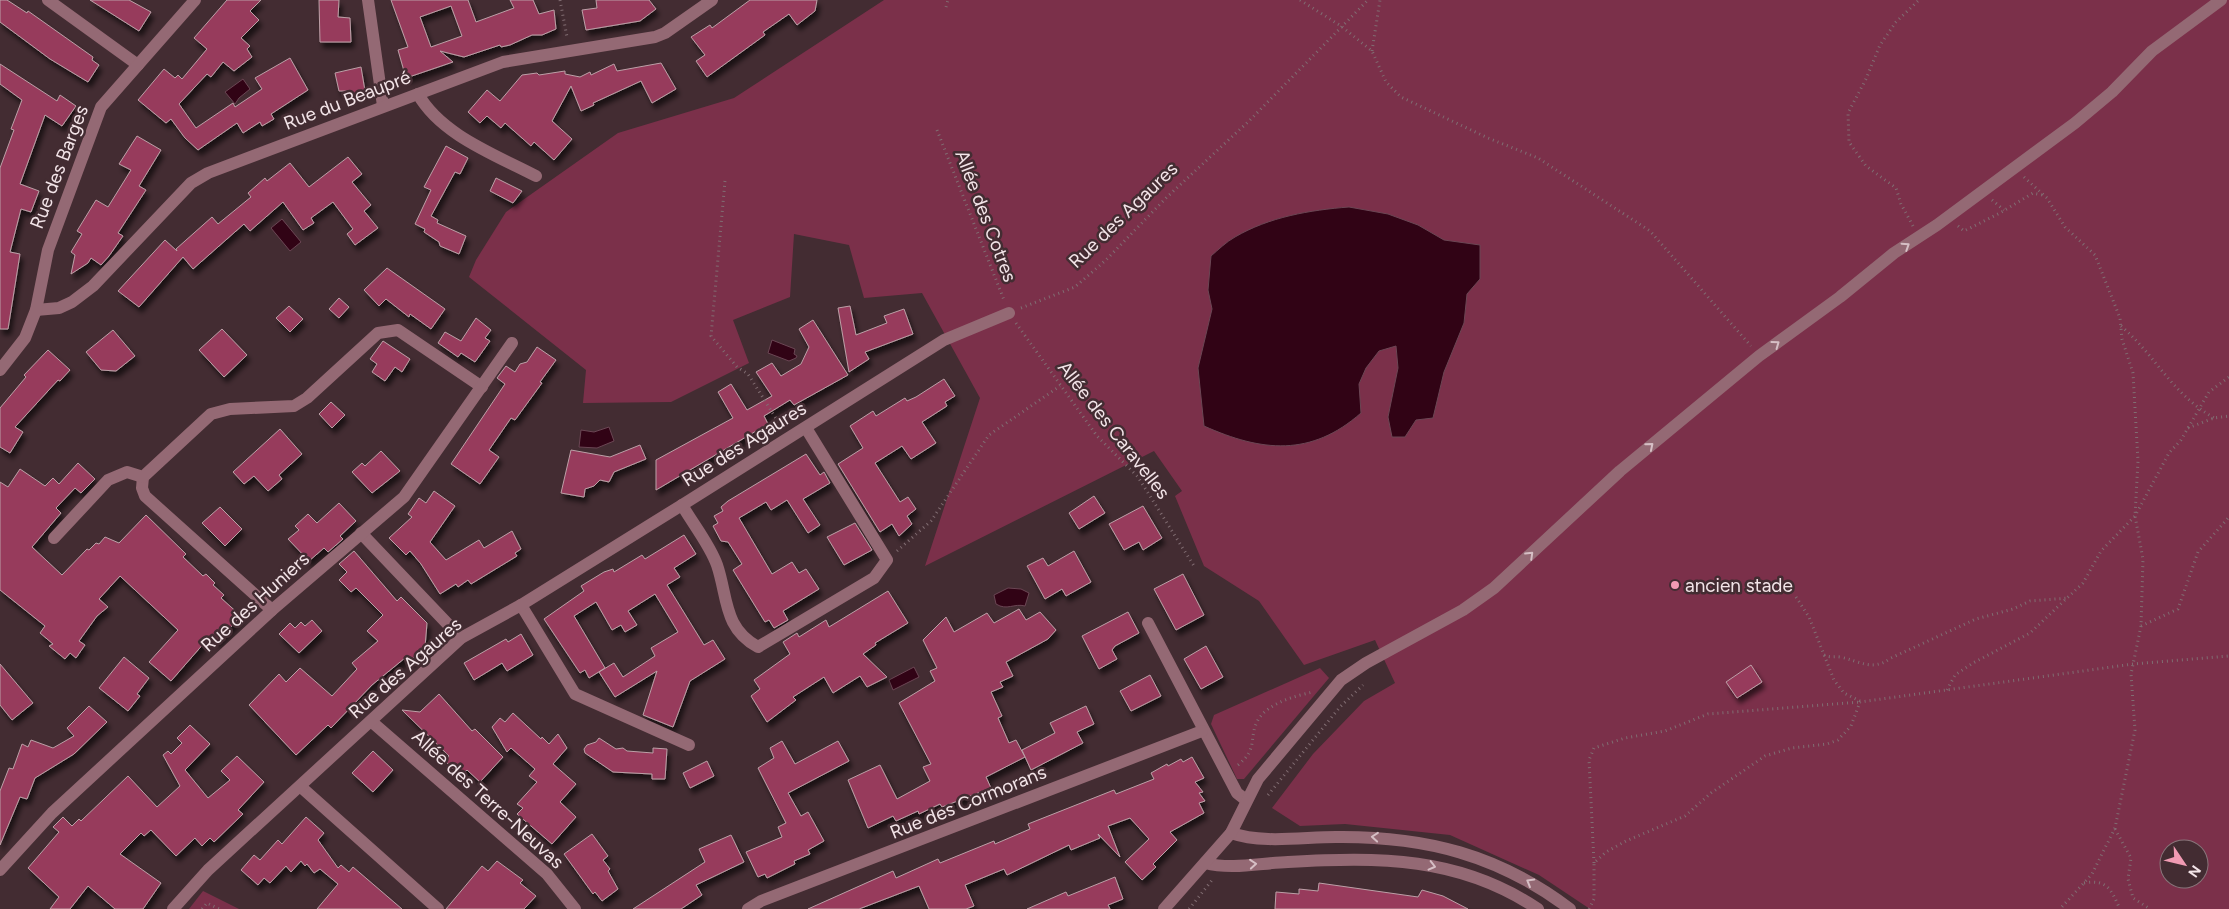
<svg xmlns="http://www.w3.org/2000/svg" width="2229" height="909" font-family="Figtree,sans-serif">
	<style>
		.green { fill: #7b304a; fill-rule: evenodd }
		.water { fill: #310315; stroke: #6b4654 }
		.building { fill: #973b5c; stroke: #bca0a7; fill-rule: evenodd; filter: url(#shadow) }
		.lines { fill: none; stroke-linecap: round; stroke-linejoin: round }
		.path { stroke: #816d72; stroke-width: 3; stroke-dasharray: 1 4; stroke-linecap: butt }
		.minor { stroke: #946974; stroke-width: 12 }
		.oneway { stroke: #d6bfc5 }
		.poi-dot { fill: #f19ab3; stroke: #432c32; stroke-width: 2 }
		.labels { text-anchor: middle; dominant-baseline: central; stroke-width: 5; stroke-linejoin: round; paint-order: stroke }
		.street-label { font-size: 19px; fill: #f3e4e8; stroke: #432c32 }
		.poi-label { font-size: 19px; fill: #f3e4e8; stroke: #432c32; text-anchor: start }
	</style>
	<defs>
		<filter id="shadow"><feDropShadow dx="3" dy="5.5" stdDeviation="2.5" flood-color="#0009"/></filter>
	</defs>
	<rect width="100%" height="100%" fill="#432c32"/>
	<g class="green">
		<path d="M884,0h1345v909h-639l-51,-34 -89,-40 -105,-11 -45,2 -28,-18 41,-54 51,-53 31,-18 -20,-43 -71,25 -45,-64 -55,-35 -29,-70 7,-5 -28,-40 -229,115 55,-168 -58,-105 -58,5 -15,-53 -55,-11 -4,63 -57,23 16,43 -78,39 -88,1 3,-33 -117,-93 7,-17 30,-48 112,-79 116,-35zM2169,849h30v30h-30z"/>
		<path d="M1320,668l9,10 -85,101h-7l-26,-55 3,-9z"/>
		<path d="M203,891l36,18h-50z"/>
	</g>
	<g class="water">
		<path d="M243,79l7,10 -11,9 -4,6 -10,-12z"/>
		<path d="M1349,207l39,7 30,11 26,15 36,5v34l-13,15 -3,29 -20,49 -11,46 -17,2 -11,17h-13l-4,-20 10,-49 -2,-22 -17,5 -13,17 -7,16 2,29c-50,44 -99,39 -157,13l-6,-58 14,-59 -4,-19 3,-34c7,-6 15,-14 24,-19 34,-20 75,-27 114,-30z"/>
		<path d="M282,219l19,23 -11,9 -19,-23z"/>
		<path d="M772,340l23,9 -1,5 3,2 -1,2 -7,3 -21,-8z"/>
		<path d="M609,427l5,14 -17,7 -18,-1 2,-17 13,2z"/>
		<path d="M1008,588l13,1 8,4 -4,13c-11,-3 -18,5 -29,-2l-2,-9z"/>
		<path d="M914,667l5,10 -26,13 -4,-10z"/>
	</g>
	<g class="building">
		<path d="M0,0h7l20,13 1,-2 65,46 -1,3 7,5 -11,17 -38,-23 -50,-37z"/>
		<path d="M90,0h39l22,12 -12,19z"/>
		<path d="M227,0h34l-11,11 9,9 -18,18 9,8 -3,3 5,8 -18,14 -11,-9 -12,15 -4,-3 -28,30 17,24 37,-25 2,4 27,-18 -7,-11 35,-20 18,32 -37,24 3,5 -12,7 -2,-4 -17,11 -6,-10 -39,27 -13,-12 -14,-19 -5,4 -28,-23 26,-31 11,9 3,-3 4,4 25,-30 -13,-11z"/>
		<path d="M319,0h20l-1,17 12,1 1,24h-31z"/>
		<path d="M391,0h77l8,22 38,-14 -4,-8h23l6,14 15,-4 2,19 -14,6h-10l-22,10 -9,2 -1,-2 -36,12 -24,-6 13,11 -47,16 -8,-28 10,-3zM451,6l11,30 -31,11 -11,-30z"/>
		<path d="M596,0h53l7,9 -16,12 -54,9 -4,-20 15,-2z"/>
		<path d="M750,0h67l-2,11 -18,14 -8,-11 -26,18 2,3 -58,42 -11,-16 9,-6 -14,-18 19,-12 2,3z"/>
		<path d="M661,63l15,26 -24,14 -11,-22 -48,22 1,2 -13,6 -10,-25 -19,35 20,18 -18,21 -20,-18 -3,4 -26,-23 -4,5 -14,-12 -7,7 -12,-11 19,-22 13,11 22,-26 15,-2 2,2 26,-4v3l15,3 10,-5 1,3 23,-11 3,7z"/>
		<path d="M0,64l57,37 3,-6 16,11 -14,20 -17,-11 -25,69 19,7 -8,21 -10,-3 -11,43 10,2 -12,75h-8v-161l14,-38 -3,-1 11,-29 -22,-16z"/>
		<path d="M361,67l4,24 -17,5 -1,-5h-8l-4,-18z"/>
		<path d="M137,136l24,14 -22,36 7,4 -28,43 5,3 -14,20 -8,9 -10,-7 -3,5 -17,11 4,-19 -4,-3 11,-18 -5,-3 19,-31 12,7 23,-37 -12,-6z"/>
		<path d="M446,146l22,12 -8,16 -5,-2 -24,44 7,4 -1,3 29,13 -7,18 -19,-8 -1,-4 -15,-10 1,-3 -10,-5 16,-34 -7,-3z"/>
		<path d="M348,157l14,17 -10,8 19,23 -7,6 14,17 -23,17 -8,-11 6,-5 -20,-27 -22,16 3,5 -11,7 -20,-28 -33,29 -6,-7 -51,45 -10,-12 -44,50 -21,-16 47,-51 12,11 -1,-2 36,-32 6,7 33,-27 -3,-4 17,-15 2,3 23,-18 19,24z"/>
		<path d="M496,178l26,13 -9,12 -23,-12z"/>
		<path d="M387,268l58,41 -14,20 -21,-15 -1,3 -23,-18 -7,7 -15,-16z"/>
		<path d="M339,298l10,9 -10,11 -10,-9z"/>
		<path d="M289,306l14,13 -13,13 -14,-14z"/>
		<path d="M850,306l6,29 31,-12 -3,-7 20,-7 9,25 -48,18 4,7 -20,13 -11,-64z"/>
		<path d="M476,318l15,12 -6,8 5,3 -15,21 -14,-9 -3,4 -20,-14 7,-11 16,9z"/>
		<path d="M813,320l35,55 -54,30 -4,-5 -26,16 4,8 -112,66v-30l77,-42 -15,-26 13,-8 16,26 25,-14 -16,-24 16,-9 9,13 20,-12 8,-17 -10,-18z"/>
		<path d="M222,329l25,26 -23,22 -25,-27z"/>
		<path d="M113,330l22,26 -19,15 -15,-1 -15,-18z"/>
		<path d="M383,341l27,18 -8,13 -7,-5 -10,14 -13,-9 5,-8 -7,-5z"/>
		<path d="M537,347l19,13 -16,22 2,1 -27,37 -4,-2 -22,32 10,7 -19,27 -29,-20 54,-80 -8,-6 9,-12 9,6 5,-8 7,-2z"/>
		<path d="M48,350l22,20 -10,11 -2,-1 -43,47 8,5 -13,21 -10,-6v-39l26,-31 -2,-2z"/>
		<path d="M944,379l11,17 -10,6 2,4 -25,16 14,21 -25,16 -9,-13 -27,17 25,39 8,-5 8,12 -9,7 5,8 -13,12 -7,-12 -12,8 -42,-68 25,-16 -13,-22 23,-15 3,5 29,-18 2,3 9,-4z"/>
		<path d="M331,402l14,13 -13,13 -13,-14z"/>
		<path d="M280,429l22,25 -23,21 3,4 -14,12 -14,-15 -10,8 -11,-12z"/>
		<path d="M640,445l6,14 -32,13 -5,10 -9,-2 -6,6 -9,3 -1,8 -23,-4 10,-43 39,7z"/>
		<path d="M381,451l19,20 -28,22 -20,-21 10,-9 3,3z"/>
		<path d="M806,454l14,21 4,-3 6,11 -27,16 17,26 -12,8 -21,-33 -16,10 -5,-8 -27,16 33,56 20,-12 7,11 7,-4 13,20 -36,22 5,9 -14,8 -5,-8 -4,2 -32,-52 9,-6 -14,-22 -7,-1 -8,-15 5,-3 -4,-7 9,-5 -2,-4 7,-6z"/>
		<path d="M78,463l17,16 -14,14 -6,-5 -19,20 5,5 -29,34 30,28 25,-26 2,1 7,-7 3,1 6,-7 14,6 27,-28 40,39 -3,3 20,19 3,-2 9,9 -2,2 11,10 -3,3 20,18 -24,26 -5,-6 -7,6 -34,39 -22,-19 29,-32 -58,-54 -21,23 9,8 -11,9 -18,25 6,4 -9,13 -6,-5 -5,6 -16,-13 4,-2 -13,-11 5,-7 -45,-36v-108l8,5 12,-18 25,17 8,-8 6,6z"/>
		<path d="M434,491l21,15 -25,36 16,18 33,-20 5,8 28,-17 9,18 -6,4 2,3 -46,28 -3,-4 -10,7 -2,-3 -16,10 -19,-30 -11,-13 -4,4 -17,-17 23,-21 -4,-3 11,-16 7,5z"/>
		<path d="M1094,496l11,17 -26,16 -10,-16z"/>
		<path d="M339,503l17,18 -16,15 3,3 -15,13 -4,-4 -15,13 -21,-22 11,-9 -4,-4 13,-12 9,9z"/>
		<path d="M1143,506l19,32 -19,12 -4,-8 -15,8 -15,-26z"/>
		<path d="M220,507l22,22 -17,17 -23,-23z"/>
		<path d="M855,523l17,27 -28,15 -17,-28z"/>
		<path d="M684,535l12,19 -22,14 6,9 -13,8 37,60 9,-5 12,19 -35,22 -17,46 -30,-12 14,-44 -42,26 -16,-25 15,-9 9,14 32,-21 -4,-8 27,-16 -23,-38 -27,17 9,14 -12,7 -4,-7 -9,5 -16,-28 -22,14 31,52 -16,10 -4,-8 -5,3 -36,-54 40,-28 -3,-5 23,-14 9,-3 1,3 28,-17 3,4z"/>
		<path d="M354,551l43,50 4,-4 26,26 -2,24 -16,15 -4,-4 -33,27 -41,43 -3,-3 -32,30 -47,-50 30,-31 7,8 14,-14 32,28 25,-27 -5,-6 26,-22 -11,-10 16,-16 -27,-27 -5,4 -12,-12 8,-8 -8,-8z"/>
		<path d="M1074,551l17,31 -25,14 -4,-7 -17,10 -18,-33 16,-8 5,8z"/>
		<path d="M1183,574l21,41 -28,15 -22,-41z"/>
		<path d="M888,591l20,32 -33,20 1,2 -13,9 24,23 -20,10 -7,-11 -27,17 -9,-16 -31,20 3,3 -29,22 -16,-26 9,-7 -6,-9 36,-26 -7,-12 14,-9 2,4 27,-17 3,7z"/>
		<path d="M1019,609l7,11 14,-8 16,18 -8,9 -42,23 7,14 -13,6 3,5 -12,5 11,24 -4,2 11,25 7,-3 9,17 -39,20 5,11 -49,19 -2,-3 -21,10 -1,-3 -22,10 -3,-5 -25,12 -20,-48 32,-15 17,34 33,-18 -7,-14 8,-3 -32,-61 36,-22 -5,-10 7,-3 -14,-28 23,-23 8,15 33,-19 7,10z"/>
		<path d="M1128,612l11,21 -24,13 -3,4 5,9 -18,10 -17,-33z"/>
		<path d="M312,620l10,11 -23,22 -20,-19 11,-11 5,5 6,-6 4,4z"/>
		<path d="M521,634l12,21 -26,16 -5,-8 -28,17 -10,-17 42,-24 2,3z"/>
		<path d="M1206,646l17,31 -22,12 -17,-30z"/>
		<path d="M124,657l25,21 -12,16 3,2 -12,15 -29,-23z"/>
		<path d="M0,664l33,39 -21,17 -12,-15z"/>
		<path d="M1751,665l11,17 -25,16 -11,-16z"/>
		<path d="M1150,675l11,21 -30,15 -11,-20z"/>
		<path d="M439,694l33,37 3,-2 28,28 -23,25 -13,-12 -6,6 -16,-15 4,-5 -47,-46 18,2z"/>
		<path d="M89,706l18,16 -33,32 -39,24 -8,21 -7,-2 -20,48v-54l9,-23 4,1 9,-25 6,3 3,-7 22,8 21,-12 -7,-8z"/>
		<path d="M1086,706l8,18 -17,8 6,11 -52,27 -9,-20 33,-17 -5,-10z"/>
		<path d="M513,713l28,26 1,-2 7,7 9,-10 9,14 -14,16 23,20 -16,18 16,15 -24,27 -35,-30 6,-6 -6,-4 20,-22 -8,-6 6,-7 -24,-21 -4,4 -15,-25 8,-9 5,4z"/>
		<path d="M190,725l20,19 -25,26 23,28 22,-18 -9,-9 16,-15 27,26 -26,28 5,4 -29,28 -4,-4 -8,8 -7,-8 -19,18 -25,-26 -7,6 -3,-3 -21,21 41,29 -18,26h-28l-27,-23 -18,23h-20l9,-12 -31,-29 31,-36 -6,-5 10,-10 9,9 7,-7 2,2 47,-45 29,31 23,-21 -17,-31 5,-4 3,3 11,-11 -5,-5z"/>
		<path d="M599,738l17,11 7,-1 4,3 26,2v-5l14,1 -2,30h-13v-5l-39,-2 -28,-19 -1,-4 3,-4 9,-3z"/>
		<path d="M782,741l13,23 43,-23 11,20 -61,32 13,23 7,-4 16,29 -16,9 2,4 -16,7 1,3 -28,14 -2,-4 -7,3 -12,-25 36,-15 -4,-10 8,-4 -28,-55 16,-10 -4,-10z"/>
		<path d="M373,751l20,19 -20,22 -21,-19z"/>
		<path d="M1192,757l12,21 -9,4 8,10 -4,1 6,8 -6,2 5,10 -34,19 7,8 -24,24 3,3 -14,13 -17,-18 24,-23 -19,-21 -22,8 12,31 -22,-23 2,4 -29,12 -2,-5 -62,30 -3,-6 -39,16 9,21 -8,3h-37l-10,-23 -60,23h-51l85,-38 3,7 42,-19 2,4 54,-22 1,3 35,-15 -2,-5 86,-34 2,4 38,-15 -3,-6 16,-9 1,2 13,-7 2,3z"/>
		<path d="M707,761l7,15 -24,12 -7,-15z"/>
		<path d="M306,817l18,16 -6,7 20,28 3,-3 8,7 4,-5 49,42h-85l21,-25 -18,-15 -6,4 -7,-9 -2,2 -4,-5 -10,11 -5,-6 -16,17 -6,-5 -6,7 -17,-15 13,-15 6,5 18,-20 4,4z"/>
		<path d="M592,834l16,22 -5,4 7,9 -2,2 10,18 -16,12 -7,-9 -2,2 -29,-40z"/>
		<path d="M731,835l13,27 -48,23 6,10 -21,14h-48l72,-47 -6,-13z"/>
		<path d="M497,861l26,19 -3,3 16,13 -12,13h-78l36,-43 6,5z"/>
		<path d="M1115,877l8,22 -15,6 2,4h-83l39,-17 2,4z"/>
		<path d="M1319,883l99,14 4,-7 21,6 25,13h-193l1,-17 23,2v-5l19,2z"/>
	</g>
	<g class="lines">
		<g class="path">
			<path d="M560,0l7,37"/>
			<path d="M1300,0l41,26 31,25 14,31 15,15 87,41 50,20 112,73 101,115"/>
			<path d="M946,7l2,-7"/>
			<path d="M1372,51l8,-51"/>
			<path d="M937,130l67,170"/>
			<path d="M2024,177l23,21 18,29 30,28 25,63 2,21 11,34 5,88 -3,55 8,43 -2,67 -10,48 4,56 -20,98 -23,46 -32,35"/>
			<path d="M725,181l-14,155 26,31 11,7 34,54"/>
			<path d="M1992,200l12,10"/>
			<path d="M1913,226l-12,-22 -5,-16 -30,-22 -17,-24 -1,-29 18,-34 14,-34 16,-23 23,-22"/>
			<path d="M1958,226l6,5 36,-18 33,-20 9,2"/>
			<path d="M1021,308l54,-21 31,-27 61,-63 82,-76 119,-121"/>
			<path d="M1016,323l81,113 41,41 56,89"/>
			<path d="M2121,326c36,31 49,66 93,92"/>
			<path d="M2188,428l26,-10 15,-2"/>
			<path d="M897,551l34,-30 58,-86 71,-49"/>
			<path d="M1796,597l13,20 25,63 10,13 16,8"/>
			<path d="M2141,626l37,-17 20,-57 31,-35"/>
			<path d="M1824,655c7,3 9,1 16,2 20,4 32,15 51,1l85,-39 37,-10 17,-8 39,-3"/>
			<path d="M1947,690l8,-15 18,-12 57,-30 53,-50 18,-32 34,-35 34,-63 12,-13 28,-48 20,-15"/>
			<path d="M1238,765c21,-17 10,-27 20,-45 10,-17 37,-24 55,-28"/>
			<path d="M1268,795l72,-88 23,-22"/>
			<path d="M2115,829l16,29 -3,21 5,19 17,11"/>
			<path d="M1594,863l-5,-103 5,-12 31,-10 40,-7 43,-17 152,-12"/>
			<path d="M2084,883c24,-4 27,7 36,26"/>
			<path d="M202,909l5,-6 12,6"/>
			<path d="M1189,909l24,-30"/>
			<path d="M1589,909l5,-10v-36l12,-11 20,-11 59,-25 26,-23 54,-37 27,-8 35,-4 11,-4 13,-14 9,-24 273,-38 96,-8"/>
		</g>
		<g class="minor">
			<path d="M48,0l90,65"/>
			<path d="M368,0l15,106"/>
			<path d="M418,94c23,41 78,61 118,82"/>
			<path d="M36,310l23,-2 13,-6 21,-16 98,-103 17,-10 295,-111 152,-25 10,-4 47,-33"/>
			<path d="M0,370l25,-32 11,-28 12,-60 53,-143 94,-107"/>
			<path d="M143,477l-1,11 3,8 127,114"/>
			<path d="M682,505c11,19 28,40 35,60 11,32 6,63 41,82l116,-69 13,-18 -81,-132"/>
			<path d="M361,533l100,105"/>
			<path d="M54,538l54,-58 19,-8 16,5 68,-63 19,-5 64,-3 13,-8 71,-65 20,-3 84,57"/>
			<path d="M521,605l54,89 114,51"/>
			<path d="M1148,623l89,170 9,7"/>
			<path d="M372,722l175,152 28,35"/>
			<path d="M301,787l137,122"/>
			<path d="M1231,833c32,11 72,4 105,4 89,-1 163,18 234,72"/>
			<path d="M1205,863c27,7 55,0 83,-1 91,-5 171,-6 250,47"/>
			<path d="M0,870l52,-57 220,-203 132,-113 108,-154"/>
			<path d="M173,909l35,-39 253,-232 60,-33 161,-100 262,-165 65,-27"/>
			<path d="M748,909l13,-8 441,-170"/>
			<path d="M1164,909l67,-76 27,-54 83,-99 25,-17 97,-53 31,-22 126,-117 139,-115 81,-59 54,-44 43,-28 138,-102 37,-31 40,-41 69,-51"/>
		</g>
	</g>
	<defs><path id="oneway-chevron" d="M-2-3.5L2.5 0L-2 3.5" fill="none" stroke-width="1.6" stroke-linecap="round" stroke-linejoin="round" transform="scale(1.25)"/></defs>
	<g class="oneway">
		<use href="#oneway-chevron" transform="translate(1906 246) rotate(-33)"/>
		<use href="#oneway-chevron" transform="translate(1776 344) rotate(-36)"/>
		<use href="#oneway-chevron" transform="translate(1650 446) rotate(-40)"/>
		<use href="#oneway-chevron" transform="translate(1530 555) rotate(-44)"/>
		<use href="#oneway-chevron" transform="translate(1375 837) rotate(-175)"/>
		<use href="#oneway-chevron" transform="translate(1253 864) rotate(-5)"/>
		<use href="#oneway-chevron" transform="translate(1432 866) rotate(14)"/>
		<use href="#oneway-chevron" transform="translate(1530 882) rotate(-150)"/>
	</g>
	<circle class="poi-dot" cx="1675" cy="585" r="5"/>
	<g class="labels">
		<g class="street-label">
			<text transform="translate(347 100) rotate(-21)">Rue du Beaupré</text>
			<text transform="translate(59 167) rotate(-69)">Rue des Barges</text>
			<text transform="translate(1123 215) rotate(-44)">Rue des Agaures</text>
			<text transform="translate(986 216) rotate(69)">Allée des Cotres</text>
			<text transform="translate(1114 430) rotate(52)">Allée des Caravelles</text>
			<text transform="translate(744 444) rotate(-32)">Rue des Agaures</text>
			<text transform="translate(255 602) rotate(-42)">Rue des Huniers</text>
			<text transform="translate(405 668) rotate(-41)">Rue des Agaures</text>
			<text transform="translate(488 799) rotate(42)">Allée des Terre-Neuvas</text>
			<text transform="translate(968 802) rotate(-22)">Rue des Cormorans</text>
		</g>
		<g class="poi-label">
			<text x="1685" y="585">ancien stade</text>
		</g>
	</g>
	<g transform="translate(2184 864) rotate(125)"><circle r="24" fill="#432c32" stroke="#89767b"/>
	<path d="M0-4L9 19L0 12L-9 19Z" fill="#f19ab3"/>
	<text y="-8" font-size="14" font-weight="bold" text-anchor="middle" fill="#f3e4e8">N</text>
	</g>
</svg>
